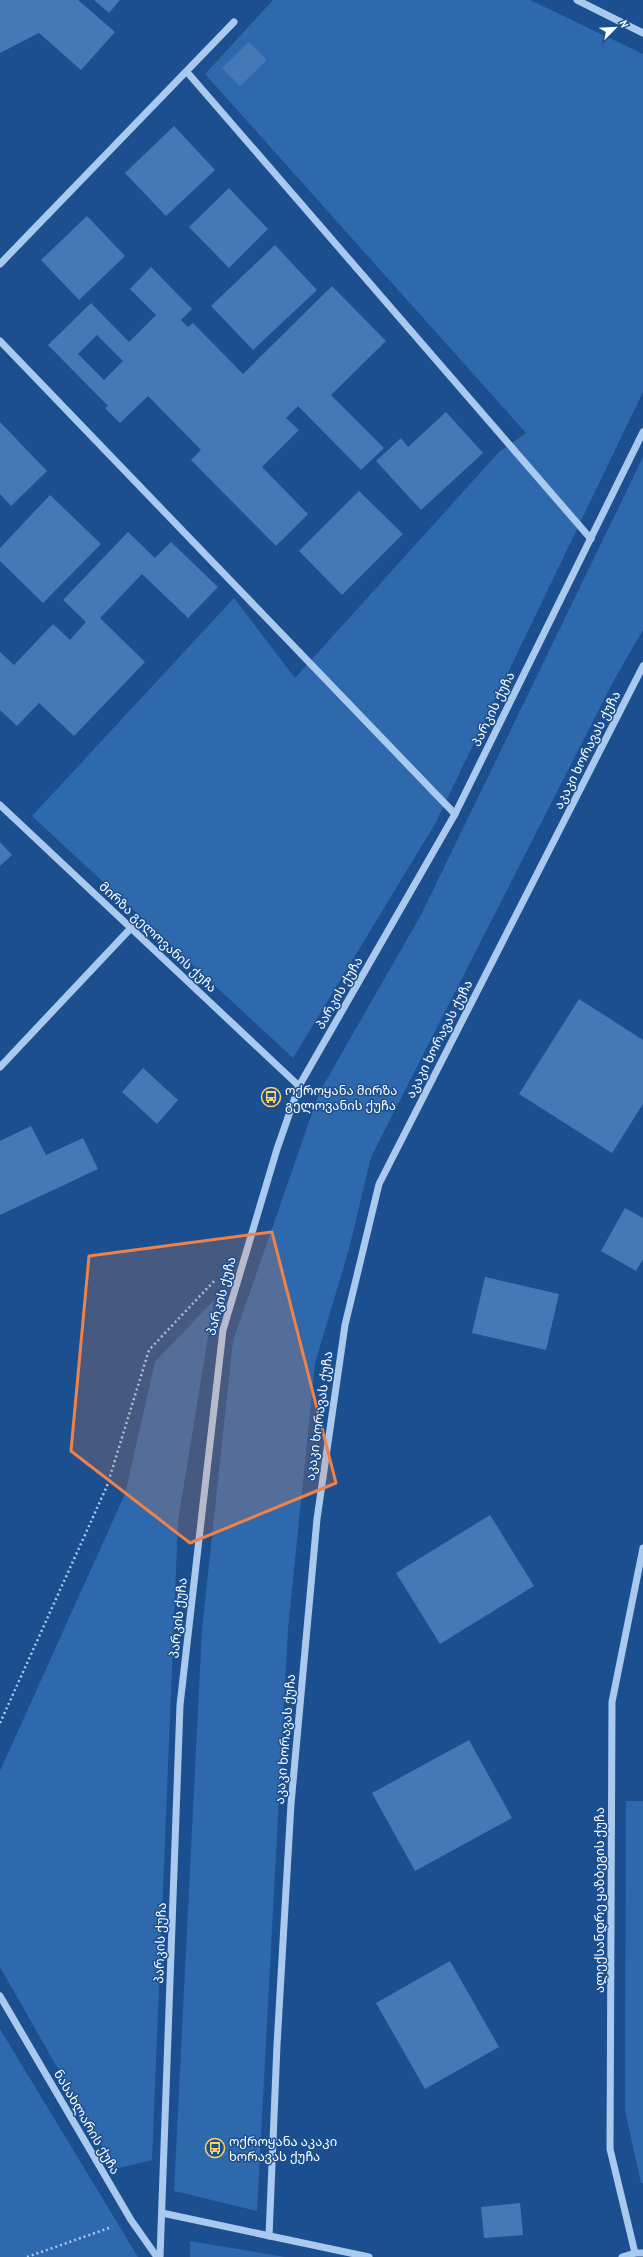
<svg xmlns="http://www.w3.org/2000/svg" width="643" height="2257" font-family="'Archivo Narrow','Noto Sans Georgian',sans-serif">
	<style>
		.green { fill: #2e69ad }
		.building { fill: #4478b7; fill-rule: evenodd }
		.lines { fill: none; stroke-linecap: round; stroke-linejoin: round }
		.path { stroke: #a9c9ee; stroke-width: 2.5; stroke-dasharray: 2 3; stroke-linecap: butt }
		.minor { stroke: #a9c9ee; stroke-width: 7 }
		.marked { fill: #ee8249; fill-opacity: 0.2; stroke: #ee8249; stroke-width: 3; stroke-linejoin: round }
		.labels { text-anchor: middle; dominant-baseline: central; stroke-width: 3; stroke-linejoin: round; paint-order: stroke }
		.street-label { font-size: 13px; fill: #fff; stroke: #1b4f8f }
		.poi-label { font-size: 13px; fill: #fff; stroke: #1b4f8f; text-anchor: start }
	</style>
	<rect width="100%" height="100%" fill="#1b4f8f"/>
	<g class="green">
		<path d="M273,0h257l113,54v338l-208,432 -142,234 -261,-242 202,-218 61,80 204,-226 27,-19 -321,-359z"/>
		<path d="M643,457v173l-29,50 -243,477 -22,92 -34,114 -27,266 -31,582 -83,-20 28,-562 31,-288 86,-248 102,-178z"/>
		<path d="M214,1300l-36,221 -26,639 -37,9 -115,-202v-196l125,-277 30,-132z"/>
		<path d="M626,1801h17v382h-2l-16,-73z"/>
		<path d="M0,2029l138,228h-138z"/>
		<path d="M190,2241l95,16h-95z"/>
	</g>
	<g class="building">
		<path d="M0,0h78l37,32 -34,38 -42,-37 -39,20z"/>
		<path d="M94,0h26l-11,13z"/>
		<path d="M249,42l18,18 -27,26 -18,-18z"/>
		<path d="M174,126l41,44 -49,46 -41,-43z"/>
		<path d="M229,188l39,41 -39,39 -40,-41z"/>
		<path d="M87,216l38,40 -46,44 -38,-40z"/>
		<path d="M275,245l42,45 -64,60 -42,-44z"/>
		<path d="M151,267l41,42 -11,11 7,7 5,-4 50,51 89,-88 54,55 -55,54 53,53 -23,22 -63,-64 -12,12 13,12 -37,37 46,47 -32,32 -85,-86 10,-10 -53,-54 -28,27 -15,-15 3,-2 -60,-61 43,-42 38,39 27,-27 -26,-26zM97,335l26,26 -19,19 -26,-26z"/>
		<path d="M446,412l37,41 -62,57 -45,-49 25,-23 7,9z"/>
		<path d="M0,422l47,49 -36,35 -11,-12z"/>
		<path d="M359,491l44,43 -61,61 -43,-44z"/>
		<path d="M50,495l51,49 -58,59 -43,-42v-13z"/>
		<path d="M128,532l27,26 16,-16 47,45 -30,31 -46,-44 -42,44 45,44 -71,74 -35,-33 -22,23 -17,-16v-58l14,13 39,-41 17,16 16,-18 -23,-22z"/>
		<path d="M0,842l12,13 -12,11z"/>
		<path d="M579,999l64,41v64l-31,49 -93,-59z"/>
		<path d="M143,1068l35,32 -21,24 -35,-32z"/>
		<path d="M31,1126l15,29 37,-17 15,31 -98,46v-74z"/>
		<path d="M625,1208l18,10v41l-7,12 -35,-20z"/>
		<path d="M485,1277l74,17 -13,56 -74,-17z"/>
		<path d="M490,1515l44,71 -94,58 -44,-71z"/>
		<path d="M469,1740l43,78 -97,53 -43,-78z"/>
		<path d="M450,1961l49,86 -74,42 -49,-86z"/>
		<path d="M520,2203l3,32 -39,3 -3,-31z"/>
	</g>
	<g class="lines">
		<g class="path">
			<path d="M0,1723l107,-237 42,-136 67,-71"/>
			<path d="M27,2257l85,-30"/>
		</g>
		<g class="minor">
			<path d="M577,0l66,33"/>
			<path d="M187,72l404,467"/>
			<path d="M0,264l234,-242"/>
			<path d="M0,341l455,473"/>
			<path d="M0,805l299,281"/>
			<path d="M0,1067l131,-139"/>
			<path d="M0,1996l131,224 26,37"/>
			<path d="M162,2213l207,44"/>
			<path d="M269,2236l8,-191 14,-241 26,-285 28,-194 34,-141 264,-518"/>
			<path d="M635,2253l-25,-104 2,-447 31,-154"/>
			<path d="M160,2257l20,-552 43,-375 54,-181 22,-63 156,-272 188,-382"/>
			<path d="M622,2257l13,-4h8"/>
		</g>
	</g>
	<path class="marked" d="M272,1232l64,251 -146,60 -119,-92 18,-195z"/>
	<defs>
		<g id="bus-ring" transform="scale(1)"><circle r="9.5" fill="#1b4f8f" stroke="#ffd166" stroke-width="1.5"/><path d="M-5-6H5V4H4V6H2V4H-2V6H-4V4H-5ZM-3.5-4V0h7V-4ZM-3.5 1.2v1.5H-2V1.2ZM2 1.2v1.5H3.5V1.2Z" fill="#ffd166"/></g>
	</defs>
	<g fill-rule="evenodd">
		<use href="#bus-ring" x="271" y="1097"/>
		<use href="#bus-ring" x="215" y="2148"/>
	</g>
	<g class="labels">
		<g class="street-label">
			<text transform="translate(493 709) rotate(-64)">პარკის ქუჩა</text>
			<text transform="translate(587 750) rotate(-63)">აკაკი ხორავას ქუჩა</text>
			<text transform="translate(158 937) rotate(43)">მირზა გელოვანის ქუჩა</text>
			<text transform="translate(339 993) rotate(-60)">პარკის ქუჩა</text>
			<text transform="translate(439 1039) rotate(-63)">აკაკი ხორავას ქუჩა</text>
			<text transform="translate(221 1296) rotate(-75)">პარკის ქუჩა</text>
			<text transform="translate(319 1416) rotate(-82)">აკაკი ხორავას ქუჩა</text>
			<text transform="translate(178 1618) rotate(-84)">პარკის ქუჩა</text>
			<text transform="translate(285 1739) rotate(-85)">აკაკი ხორავას ქუჩა</text>
			<text transform="translate(599 1900) rotate(-90)">ალექსანდრე ყაზბეგის ქუჩა</text>
			<text transform="translate(160 1943) rotate(-88)">პარკის ქუჩა</text>
			<text transform="translate(87 2122) rotate(60)">ნასახლარის ქუჩა</text>
		</g>
		<g class="poi-label">
			<text x="285" y="1090">ოქროყანა მირზა<tspan x="285" dy="15">გელოვანის ქუჩა</tspan></text>
			<text x="229" y="2141">ოქროყანა აკაკი<tspan x="229" dy="15">ხორავას ქუჩა</tspan></text>
		</g>
	</g>
	<g transform="translate(615 28) rotate(66)" stroke="#1b4f8f" stroke-width="3" paint-order="stroke">
	<path d="M0-3L7 15L0 10L-7 15Z" fill="#ffffff"/>
	<text y="-6" font-size="11" font-weight="bold" text-anchor="middle" fill="#ffffff">N</text>
	</g>
</svg>
